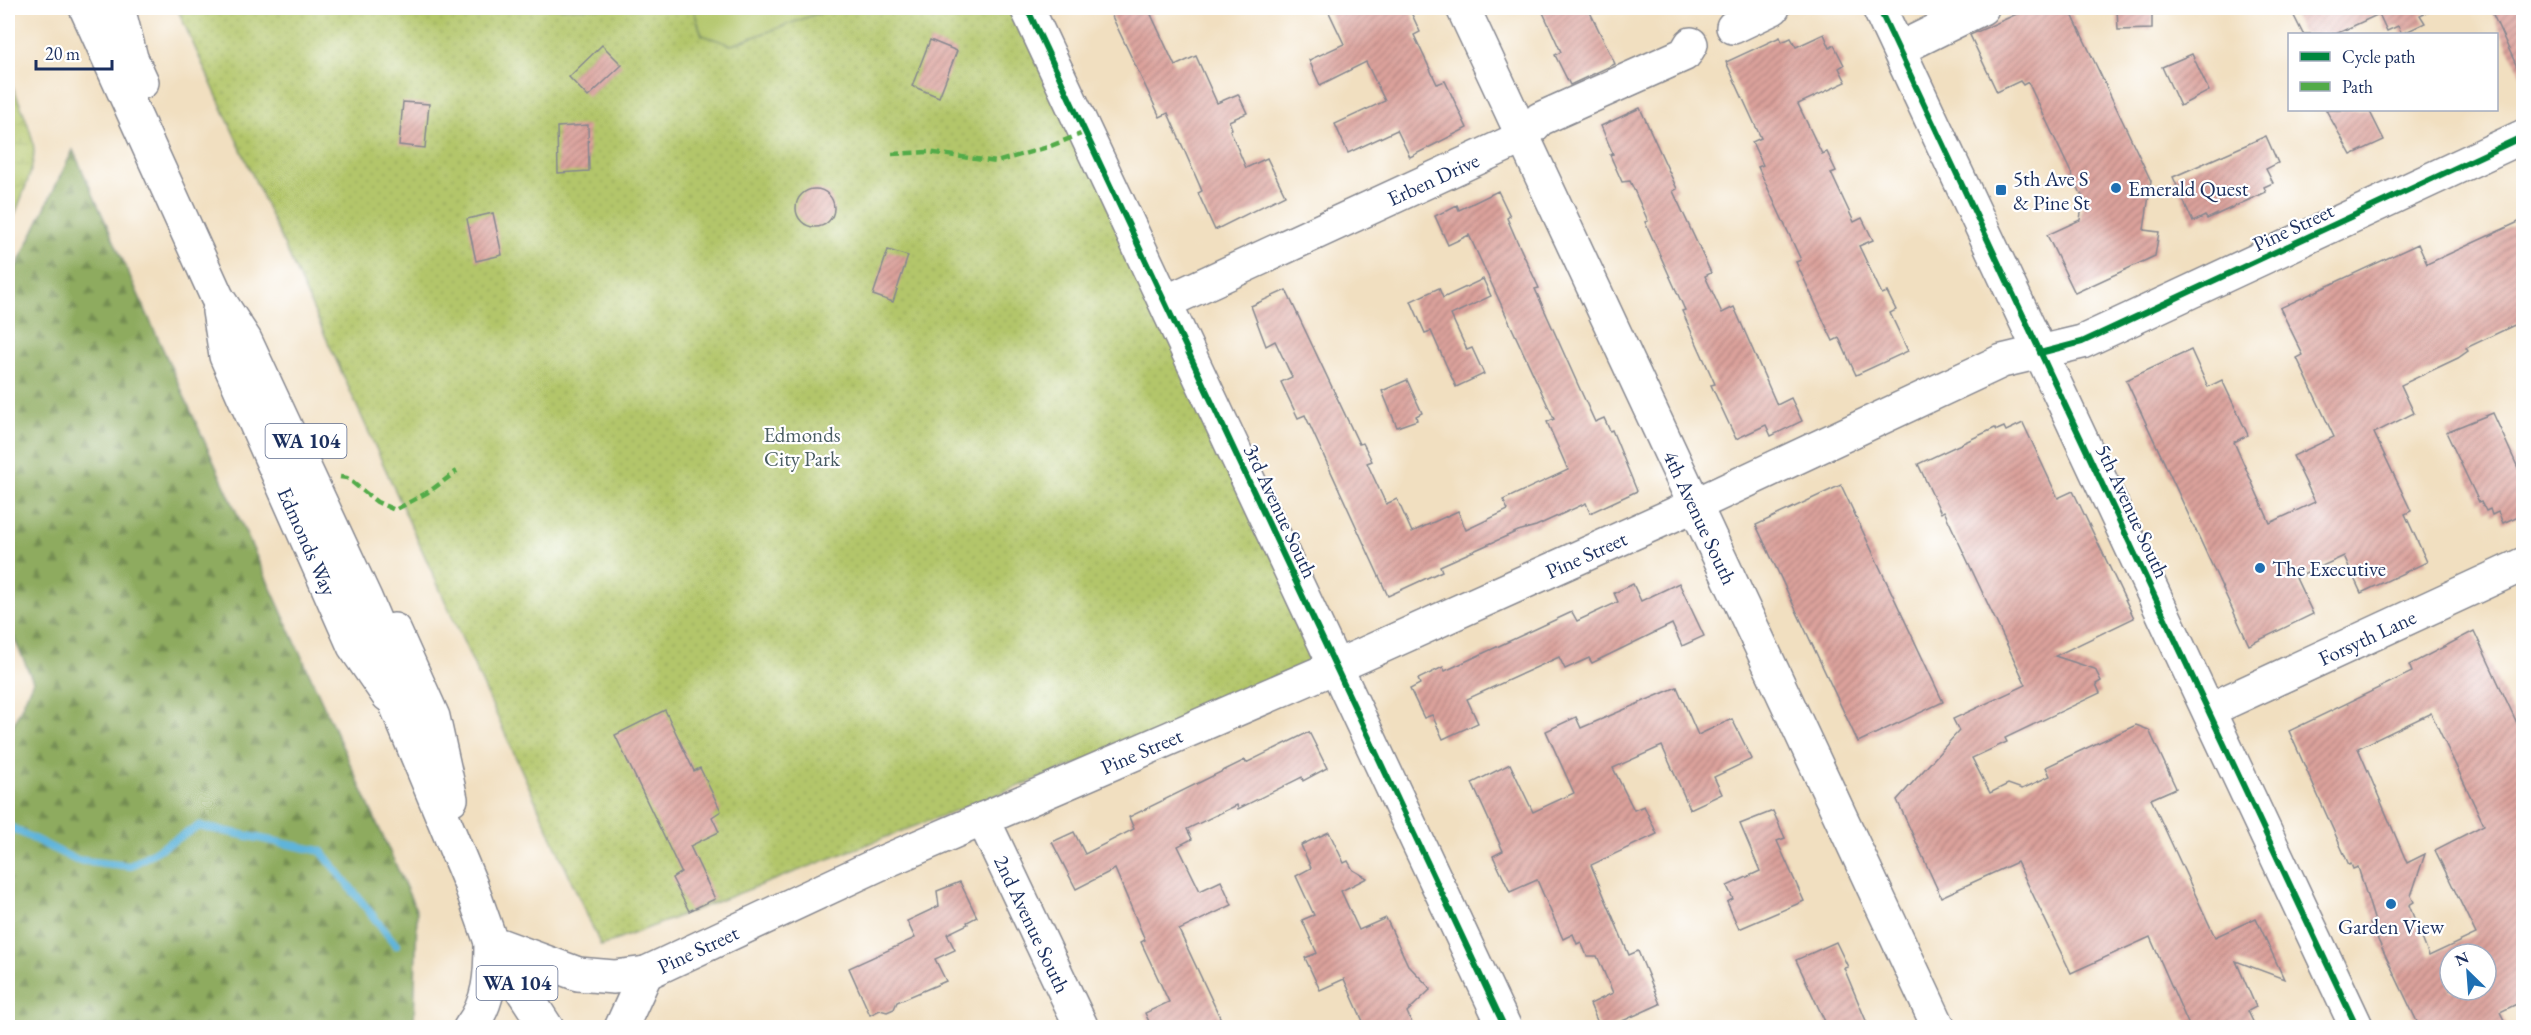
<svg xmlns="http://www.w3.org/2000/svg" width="2531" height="1035" font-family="'EB Garamond',serif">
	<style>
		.forest { fill: url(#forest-firs); stroke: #546d5e; stroke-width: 1.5 }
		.wetland { fill: url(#wetland-marsh); stroke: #677a64; stroke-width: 1.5 }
		.park { fill: url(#park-dots); stroke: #677a64; stroke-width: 1.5 }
		.pitch { fill: #b3c66a; stroke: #677a64; stroke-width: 1.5 }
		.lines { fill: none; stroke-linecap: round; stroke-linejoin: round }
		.stream { stroke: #5eb4da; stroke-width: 8 }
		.building { fill: url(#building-hatch); fill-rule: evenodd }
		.minor-casing { stroke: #86878f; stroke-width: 36 }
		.major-casing { stroke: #86878f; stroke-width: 36 }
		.minor { stroke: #fff; stroke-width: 33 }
		.major { stroke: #fff; stroke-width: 33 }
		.quiet { stroke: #52ab49; stroke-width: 4.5; stroke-dasharray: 9 4.5; stroke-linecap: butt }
		.cycleway-casing { stroke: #fff; stroke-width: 10 }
		.cycleway { stroke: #00873e; stroke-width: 6 }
		.poi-dot { fill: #1f6fb2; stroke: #fff; stroke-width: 2 }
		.labels { text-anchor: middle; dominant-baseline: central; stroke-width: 4.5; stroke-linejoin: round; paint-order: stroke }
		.shield { fill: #fff; stroke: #5f6d8e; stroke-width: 1.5 }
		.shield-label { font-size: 20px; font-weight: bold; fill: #1b2f5e }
		.street-label { font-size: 21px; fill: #1b2f5e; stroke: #fff }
		.poi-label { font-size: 21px; fill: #1b2f5e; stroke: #fff; text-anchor: start }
		.park-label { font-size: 21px; fill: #495c62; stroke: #fff }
	</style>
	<defs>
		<pattern id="forest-firs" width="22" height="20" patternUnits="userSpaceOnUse" patternTransform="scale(1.5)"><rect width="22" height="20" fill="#8eab5e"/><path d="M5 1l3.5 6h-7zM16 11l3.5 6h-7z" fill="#738c51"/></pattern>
		<pattern id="wetland-marsh" width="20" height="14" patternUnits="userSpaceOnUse" patternTransform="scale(1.5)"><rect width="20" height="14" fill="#b3c66a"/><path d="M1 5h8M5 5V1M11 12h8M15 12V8" fill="none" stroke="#99aa5e"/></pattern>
		<pattern id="park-dots" width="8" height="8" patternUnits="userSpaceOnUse" patternTransform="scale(1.5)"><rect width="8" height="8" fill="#b3c66a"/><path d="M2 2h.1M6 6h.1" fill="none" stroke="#99aa5e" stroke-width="1.8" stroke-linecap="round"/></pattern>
		<pattern id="building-hatch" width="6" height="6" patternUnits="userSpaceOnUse" patternTransform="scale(1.5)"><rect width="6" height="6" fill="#dca29b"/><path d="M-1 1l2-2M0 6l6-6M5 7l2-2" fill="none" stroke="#b28482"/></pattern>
	</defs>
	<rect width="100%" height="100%" fill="#fff"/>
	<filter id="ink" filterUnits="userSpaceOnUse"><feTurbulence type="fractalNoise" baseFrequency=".0167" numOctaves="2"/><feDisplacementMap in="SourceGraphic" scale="12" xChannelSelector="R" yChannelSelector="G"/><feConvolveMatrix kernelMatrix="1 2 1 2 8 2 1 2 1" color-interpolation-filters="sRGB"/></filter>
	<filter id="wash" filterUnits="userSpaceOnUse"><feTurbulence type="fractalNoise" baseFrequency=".008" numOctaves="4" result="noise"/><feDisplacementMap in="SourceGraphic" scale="24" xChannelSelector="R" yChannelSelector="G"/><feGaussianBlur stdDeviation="1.35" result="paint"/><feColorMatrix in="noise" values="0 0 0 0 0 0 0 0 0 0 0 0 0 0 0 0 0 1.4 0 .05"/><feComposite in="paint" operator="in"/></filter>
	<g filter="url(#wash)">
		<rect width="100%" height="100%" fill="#f1dfc0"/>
		<path class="forest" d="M73,150l344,762 -3,115h-406v-290l25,-56 -25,-57v-340z"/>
		<path class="wetland" d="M8,77c9,19 26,55 26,75 0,20 -19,61 -26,80z"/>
		<path class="park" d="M177,8h849l308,658 -733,280z"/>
		<path class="pitch" d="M693,8h139l-100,37 -30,-10z"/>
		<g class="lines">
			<path class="stream" d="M8,826l68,34 54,6 69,-40 122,25 75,94"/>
		</g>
		<g id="blocks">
			<g class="building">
				<path d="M1108,8h40l27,58 21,-10 21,47 21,-9 9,19 -18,8 3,8 -2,1 16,38 21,-10 18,37 -70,35 -17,-37 4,-2 -34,-78 -8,4z"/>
				<path d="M1327,8h82l11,24 -6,3 23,49 8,-3 22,47 -57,29 -13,-27 -49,23 -13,-29 50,-23 -19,-39 -46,23 -11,-25 35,-16z"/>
				<path d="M1541,8h47l27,56 -45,21 -15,-30 6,-3z"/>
				<path d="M2030,8h39l82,173 -7,49 15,2 -4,24 -80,37 -28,-58 33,-15 3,-22 -55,-116 -5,3 -3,-4 -23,11 -27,-57z"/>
				<path d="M2117,8h35v21l-34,1z"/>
				<path d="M2290,8h146l-16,7 5,8 -23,11 -4,-8 -11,5 -8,-17 -43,20h-33z"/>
				<path d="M2490,8h33v72z"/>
				<path d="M1824,34l6,14 4,-3 10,20 -5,3 7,14 -48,22 24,50 5,-2 9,19 -5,2 23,49 8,-4 11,22 -14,6 23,48 5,-2 9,18 -6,3 18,38 -52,24 -17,-37 -6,3 -37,-79 5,-2 -43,-93 5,-2 -11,-23 9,-4 -35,-76 54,-25 2,5 9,-4 5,9z"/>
				<path d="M930,40l27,11 -18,46 -27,-11z"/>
				<path d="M602,45l20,20 -34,32 -19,-20z"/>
				<path d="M2192,54l17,37 -29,15 -18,-39z"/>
				<path d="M403,102l26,2 -4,44 -26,-3z"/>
				<path d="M1640,108l37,81 -4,2 38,82 -6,3 17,37 12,-6 43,98 14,-7 11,23 -31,15 -5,-11 -30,14 -25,-54 4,-1 -33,-73 3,-1 -40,-88 3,-1 -18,-40 -8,1 -12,-27 3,-1 -12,-28z"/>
				<path d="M2326,110h43l15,30 -33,15z"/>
				<path d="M588,125l1,46 -31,2 -1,-46z"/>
				<path d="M2266,136l12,27 -12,6 7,14 -9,4 2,5 -59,27 -2,-3 -12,6 -20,-45z"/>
				<circle cx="815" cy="208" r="19"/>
				<path d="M1498,191l12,25 -3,2 10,23 22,47 -4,1 44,98 16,35 9,-4 6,13 2,-1 25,61 -47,22 -4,-10 -50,23 -18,5 -78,35 2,5 -54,25 -83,-181 -7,3 -17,-36 11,-5 -17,-36 -9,5 -15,-40 35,-16 73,154 4,-1 9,18 -5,2 19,41 11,-5 15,33 46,-21 8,19 42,-20 -5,-10 65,-30 -21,-48 7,-3 -85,-184 -21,10 -13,-29 22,-11 2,5z"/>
				<path d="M493,213l9,42 -26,6 -9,-42z"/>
				<path d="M2523,220v101l-57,27 2,3 -10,7 -57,27 13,28 -40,20 37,78 -6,3 22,48 -66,31 -17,-37 -48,22 17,36 -64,31 -123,-265 65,-30 17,37 14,-7 26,55 -14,7 36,81 45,-21 -22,-46 41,-19 -37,-79 6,-3 -23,-47 138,-64 9,20z"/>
				<path d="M888,250l20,6 -15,46 -20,-7z"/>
				<path d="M1483,279l8,17 -40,19 16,35 5,-2 12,26 -28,13 -25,-56 -6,2 -14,-32 28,-13 4,10z"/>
				<path d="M1407,380l15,33 -6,3 1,4 -20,7 -15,-36z"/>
				<path d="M2493,413l30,66v35l-20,9 -5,-11 -6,3 -2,-6 -4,2 -5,-10 -2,1 -33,-70z"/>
				<path d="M2023,423l35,75 15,-7 61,127 -79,38 40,13 6,12 -5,3 4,9 -95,45 2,4 -35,16 18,35 18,-9 14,5 28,-13 -4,-9 17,-8 73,-34 13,5 27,58 -25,11 64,138 41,-19 28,61 -48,-18 20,46 -8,4 8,17h-66l-40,-91 -79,36 -54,-111 -76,35 -44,-97 62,-69 -6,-12 73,-34 -82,-174 -3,2 -23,-49 77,-36 2,2 7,-3 2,4z"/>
				<path d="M1841,485l102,217 -85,40 -102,-217z"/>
				<path d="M1679,583l25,53 -22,10 -10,-22 -80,39 -3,-5 -24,11 -6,-12 -92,42 11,24 -35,16 -11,-24 -8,3 -14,-29 10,-5 -2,-5 25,-12 2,4 127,-59 5,9 41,-19 -4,-9 19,-9 8,17z"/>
				<path d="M2474,631l49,105v265l-23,11 8,16h-88l-50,-105 5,-1 -17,-55 -5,2 -2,-5 -2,1 -60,-134 123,-59 -3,-7zM2431,713l53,112 -49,25 41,84 -47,22 -20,-51 5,-3 -3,-6 14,-42 -18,9 -49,-115zM2450,954h36v36h-36z"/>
				<path d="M1677,687l21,48 34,-16 20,40 -38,18 8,17 -32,15 -28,-63 -49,22 21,42 10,-4 13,28 -66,31 38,90 9,-4 22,53 -53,24h-7l-10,-24 23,-11 -16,-37h-10l-6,-14 -4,2 -4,-10 -10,5 -26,-59 -27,12 -17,-36 10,-5 -31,-68 38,-19 23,48 41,-19 -28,-62 30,-14 5,11z"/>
				<path d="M665,710l29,61 6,-3 21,43 -9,6 7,15 -29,14 25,53 -26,12 -17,-33 9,-6 -66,-137z"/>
				<path d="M1309,732l18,36 -24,13 -1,-4 -64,32 -1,-4 -50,24 5,10 -14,7 22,45 21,-10 11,24 -53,25 46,98h-73l-7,-15 24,-11 -28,-60 4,-2 -30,-71 -39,20 -24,-47 22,-10 11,22 49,-25 -5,-12 116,-57 1,3z"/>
				<path d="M1773,811l12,27 -8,3 27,60 -65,28 -12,-27 6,-3 -6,-13 33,-15 -20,-47z"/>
				<path d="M1329,832l15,31 4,-2 5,9 14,8 -26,13 18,39 27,-12 22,47 23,24 -24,23 7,16h-48l-22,-49 -24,11 -15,-32 12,-5 -15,-33 12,-5 -18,-39 15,-8 -10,-23z"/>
				<path d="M960,882l17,35 -10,5 1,2 -21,10 8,16 -20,9 11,22 -49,21 -3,7 -7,3 -7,-2 -10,5 -21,-47 66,-30 -8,-17 32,-15 -2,-15z"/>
				<path d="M1836,942l12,25 -4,1 25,60h-41l-32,-68z"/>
			</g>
		</g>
	</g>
	<g filter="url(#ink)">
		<use href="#blocks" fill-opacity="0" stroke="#86878f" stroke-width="1.5"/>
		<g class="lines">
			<g class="minor-casing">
				<g id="minor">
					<path d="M1027,8l478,1020"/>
					<path id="s1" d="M1463,8l476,1020"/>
					<path d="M1733,27l40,-19"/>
					<path d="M1899,49l83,-41"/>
					<path id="s2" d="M1166,302l357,-165 17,-18 145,-65 6,-10"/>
					<path id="s3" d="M2209,710l315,-146"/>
					<path id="s4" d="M983,819l99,209"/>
					<path id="s5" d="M646,973l233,-109 481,-208 335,-151 307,-144 80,-19 442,-206"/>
				</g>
			</g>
			<g class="major-casing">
				<g id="major">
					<path d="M86,8l131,289 28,43 120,258 16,38 16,71 73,176 21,59 56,86"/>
					<path d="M118,8l13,50 11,24"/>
					<path d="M1879,8l478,1020"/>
					<path id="s6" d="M219,311l7,45 128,290 34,49"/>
					<path d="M394,630l39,87 18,82"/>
					<path d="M491,942l87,32 36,3 32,-4"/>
					<path d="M470,1028c20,-26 21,-54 21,-86"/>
					<path d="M621,1028l25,-55"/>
				</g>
			</g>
			<use href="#minor" class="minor"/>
			<use href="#major" class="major"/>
			<g class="quiet">
				<path d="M892,154l36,-2 68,10 52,-15 38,-15"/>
				<path d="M340,477l7,1 30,24 18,8 35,-19 27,-20"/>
			</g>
			<g class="cycleway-casing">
				<g id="cycleway">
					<path d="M1027,8l478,1020"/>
					<path d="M1879,8l478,1020"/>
					<path d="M2040,353l42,-11 442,-206"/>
				</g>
			</g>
			<use href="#cycleway" class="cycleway"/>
		</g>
	</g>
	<g class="poi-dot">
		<circle cx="2116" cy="188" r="6"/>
		<rect x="1995" y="184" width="12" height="12" rx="3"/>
		<circle cx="2260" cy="568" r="6"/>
		<circle cx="2391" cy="904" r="6"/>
	</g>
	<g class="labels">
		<g class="shield">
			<rect x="265.5" y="424" width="81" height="34" rx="4.5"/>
			<rect x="476.5" y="966" width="81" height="34" rx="4.5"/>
		</g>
		<g class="shield-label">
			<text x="306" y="441">WA 104</text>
			<text x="517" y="983">WA 104</text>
		</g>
		<g class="street-label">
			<text stroke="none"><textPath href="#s2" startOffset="294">Erben Drive</textPath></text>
			<text transform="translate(2293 227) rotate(-25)">Pine Street</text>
			<text transform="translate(1281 511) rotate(65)">3rd Avenue South</text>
			<text transform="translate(2133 511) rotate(65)">5th Avenue South</text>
			<text stroke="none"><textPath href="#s1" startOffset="562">4th Avenue South</textPath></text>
			<text stroke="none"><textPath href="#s6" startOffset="248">Edmonds Way</textPath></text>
			<text stroke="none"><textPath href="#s5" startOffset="1029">Pine Street</textPath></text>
			<text stroke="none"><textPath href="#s3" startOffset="174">Forsyth Lane</textPath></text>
			<text stroke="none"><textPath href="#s5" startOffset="543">Pine Street</textPath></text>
			<text stroke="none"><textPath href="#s4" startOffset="116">2nd Avenue South</textPath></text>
			<text stroke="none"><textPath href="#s5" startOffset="57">Pine Street</textPath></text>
		</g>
		<g class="poi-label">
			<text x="2013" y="178">5th Ave S<tspan x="2013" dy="24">&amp; Pine St</tspan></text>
			<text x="2128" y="188">Emerald Quest</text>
			<text x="2272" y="568">The Executive</text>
			<text x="2391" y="926" text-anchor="middle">Garden View</text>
		</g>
		<g class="park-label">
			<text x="802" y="434">Edmonds<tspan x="802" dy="24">City Park</tspan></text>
		</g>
	</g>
	<rect width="2531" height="1035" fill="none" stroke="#fff" stroke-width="30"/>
	<rect x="2288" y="33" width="210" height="78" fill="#ffffff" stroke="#a4acbf" stroke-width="1.5"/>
	<rect x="2300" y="52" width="30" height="9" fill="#00873e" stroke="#a4acbf" stroke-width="1.5"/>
	<text x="2342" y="63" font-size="18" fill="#1b2f5e">Cycle path</text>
	<rect x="2300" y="82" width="30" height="9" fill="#52ab49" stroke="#a4acbf" stroke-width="1.5"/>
	<text x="2342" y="93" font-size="18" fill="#1b2f5e">Path</text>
	<g transform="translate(2468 972) rotate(335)"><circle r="28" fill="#ffffff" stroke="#a4acbf" stroke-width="1.5"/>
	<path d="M0-4.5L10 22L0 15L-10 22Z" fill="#1f6fb2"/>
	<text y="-9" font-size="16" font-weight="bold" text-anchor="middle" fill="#1b2f5e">N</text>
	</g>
	<path d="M36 60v9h76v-9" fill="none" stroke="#1b2f5e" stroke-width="3"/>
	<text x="45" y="60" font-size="18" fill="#1b2f5e" stroke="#ffffff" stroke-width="4.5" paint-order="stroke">20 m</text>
</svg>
